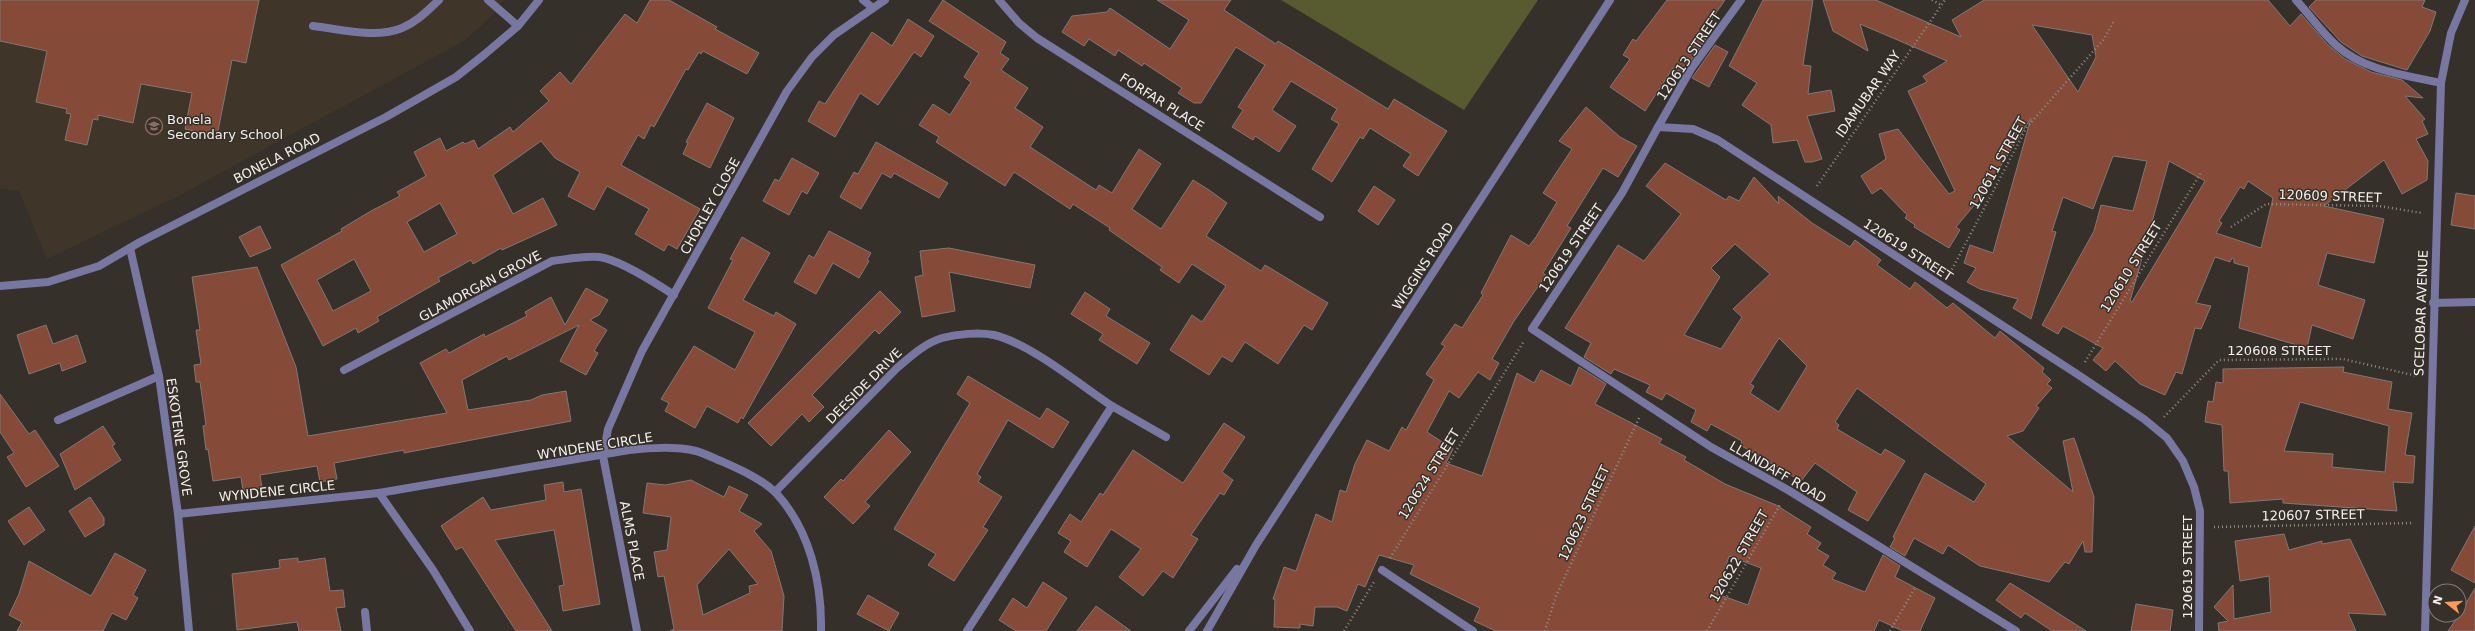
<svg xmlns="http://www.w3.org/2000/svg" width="2475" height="631" font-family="'DejaVu Sans',sans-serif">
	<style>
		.built { fill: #3f3629 }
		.green { fill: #585a2f }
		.building { fill: #854b38; stroke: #837774; fill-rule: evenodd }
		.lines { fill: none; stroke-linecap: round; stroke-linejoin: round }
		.path { stroke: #908c86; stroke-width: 2.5; stroke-dasharray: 1 3; stroke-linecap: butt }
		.service { stroke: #7777a2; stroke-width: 8 }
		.minor { stroke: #7777a2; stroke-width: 8 }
		.tertiary { stroke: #7777a2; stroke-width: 8 }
		.labels { text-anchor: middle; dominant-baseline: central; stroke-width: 3; stroke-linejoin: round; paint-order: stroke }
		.street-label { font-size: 13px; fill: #f3efea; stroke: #353029 }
		.poi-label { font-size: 13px; fill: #f3efea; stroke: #353029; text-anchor: start }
	</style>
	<rect width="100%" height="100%" fill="#353029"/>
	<path class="built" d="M0,0h504l-16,20 -26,22 -282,153 -133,64 -28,-68 -19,-2z"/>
	<path class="green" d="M1281,0h257l-74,110z"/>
	<g class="building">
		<path d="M0,0h259l-13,63 -14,-3 -15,76 -32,-7 7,-36 -51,-9 -8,39 -35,-8v5l-5,-1 -6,26 -22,-5 6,-26 -5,-1 1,-4 -31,-7 11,-51 -47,-10z"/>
		<path d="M650,0h19l48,27 -2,2 44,24 -12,21 -44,-23 -2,3 -2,-2 -11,18 -2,-1 -32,58 -3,-2 -7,14 -6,-4 -17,30 79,44 -23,40 -9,-5 -4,7 -29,-17 14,-25 -42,-23 -13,24 -26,-14 12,-24 -25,-14 -14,-17 -48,34 20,39 30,-16 14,27 -55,25 -1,-2 -28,16 -2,-4 -33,18 2,3 -63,36 2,4 -21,12 -2,-5 -33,18 -42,-81 61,-34 -1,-2 30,-18 29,-15 -3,-4 29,-16 -12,-24 26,-14 6,13 17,-9 2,2 9,-4 4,9 32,-22 3,5 36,-31 -9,-10 20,-19 11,12 54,-70 12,9zM440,203l17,31 -33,18 -17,-30zM354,259l17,32 -38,20 -16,-31z"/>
		<path d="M943,0l63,42 -6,11 9,6 -8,11 27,18 -13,20 28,19 -13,20 66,43 3,-5 13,8 27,-44 22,15 -29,45 29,20 32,-49 16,10 18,13 -21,33 55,35 4,-6 63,38 -16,27 -8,-5 -26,39 -33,-22 -13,20 -10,-6 -13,19 -39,-25 22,-35 10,7 24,-36 -34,-22 -13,19 -19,-13 2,-3 -53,-37 1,-2 -37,-24 -3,5 -56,-37 -9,14 -69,-44 3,-5 -20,-12 14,-21 17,11 21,-33 -7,-5 15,-24 -50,-32z"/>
		<path d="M1157,0h74l-7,10 52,34 2,-3 110,68 6,-10 53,32 -29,45 -15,-10 8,-12 -41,-26 -7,11 -3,-2 -28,45 -20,-13 27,-45 -8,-5 6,-10 -46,-28 -19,29 24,16 -17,26 -24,-16 -2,4 -21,-13 11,-17 -5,-3 27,-42 -29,-18 -35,56h-7l-16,-10 4,-5 -38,-25 -2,3 -24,-16 -3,6 -26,-17 -5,7 -22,-14 10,-16 35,-4 3,-4 60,41 19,-29z"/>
		<path d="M1667,0h58l-21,30 -3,6 5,3 -24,34 -9,-5 -28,43 -35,-24 20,-28 -7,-4 10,-16 3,2z"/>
		<path d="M1763,0h50l-10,65 8,1 -3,28 23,-4 4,21 -28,5 15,43 -10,3h-7l-8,-22 -24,3 -2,-18 -29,-20 15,-22 -28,-17z"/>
		<path d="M1823,0h53l85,37 -9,-17 32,-20h284l22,26 11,-12 27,31 17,14 26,13 31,8 21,18 -18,-2 20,23 -3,2 6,13 -12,5 12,22 -1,19 -25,14 -18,-34 -60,46 60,13 -10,44 -47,-10 -9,32 47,15 -12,39 -41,-14 -5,23 -68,-20 10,-61 -15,-4v-4l-2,-1 -2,4 -15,-5 -19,46 15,3 -10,23 -6,-1 -13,46 -6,-2 -11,23 -25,-11 -25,-23 -9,10 -13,-11 10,-12 -40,-22 -5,8 -16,-9 52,-94 7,-26 32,6 14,-50 -34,-5 -20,53 -30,-12 -11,34 4,1 -25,87 -18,-11 5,-9 -38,-10 -13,-7 9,-14 -12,-5 6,-18 23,8 38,-135 -50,79 -25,30 4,3 -11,18 -35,-21 1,-2 -10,-7 2,-3 -26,-27 -9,6 -11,-18 25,-17 -7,-25 19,-5 51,65 6,-3 -47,-100 19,-9 -4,-6 24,-15 -87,-37 8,27 -35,-20zM2032,25l60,10 4,22 -18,35zM2169,161l36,20 -73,121 -2,-1zM2248,181l25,17 -12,50 -45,-15 6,-10 -3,-2 21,-34 4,2z"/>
		<path d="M2316,0h109l-3,7 14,5 -6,19 -23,39 -45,-14 -21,-14 -32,-35z"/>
		<path d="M908,19l26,17 -13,21 -7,-5 -36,53 -18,-12 -25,44 -27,-16 11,-20 6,3 47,-72 20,14z"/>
		<path d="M1715,45l13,7 -19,35 -17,-9z"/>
		<path d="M707,103l27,15 -24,50 -27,-14 5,-11 -2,-1z"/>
		<path d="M1586,107l34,30 17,9 -19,31 -15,-9 -36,58 4,2 -28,45 3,2 -32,46 -22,38 7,4 -9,17 -12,-8 -19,26 -10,-7 -22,41 26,17 -7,14 36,13 35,-103 17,10 7,-13 30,16 8,-19 27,17 -11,20 67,35 -3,4 27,14 -2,3 41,24 51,21 35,22 -4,7 14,9 -4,6 12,7 -6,9 13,8 -4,6 33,13 18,-37 17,11 -5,11 40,21 -15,33h-17l-24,-11 -5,11h-378l-22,-10 6,-13 -70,-34 4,-9 -35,-10 -14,32 -7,-3 -11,27 -10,-4h-22l-2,19 -13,-2v4l-26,-1 1,-28h-2l11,-32 12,4 20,-57 16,8 8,-32 6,2 9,-28 12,-24 22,11 13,-24 4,3 28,-50 -8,-6 19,-28 -4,-2 14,-20 7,4 21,-33 -2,-2 30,-58 18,11 7,-9 21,-35 -14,-9 29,-44 -13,-8zM1729,556l32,12 -13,37 -31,-11z"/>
		<path d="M876,142l72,41 -9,15 -45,-25 -3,5 -9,-5 -21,36 -21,-12 14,-25 4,2z"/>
		<path d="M792,158l27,15 -12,21 -5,-3 -13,24 -26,-14 12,-22 4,2z"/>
		<path d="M1665,163l61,37 3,-4 10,5 15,-24 25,27 -1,-8 34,27 38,24 5,-7 26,20 -4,5 33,24 5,-7 32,26 6,-5 42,35 5,-7 44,37 -2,4 9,8 -4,4 5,4 -16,18 3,2 -16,23 -16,5 66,56 -10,-51 11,-3 20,59 -2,55h-7l-2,-11 -14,23 -4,-2 -16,20 -69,-16 -32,-21 -5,9 -29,-16 -9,18 -15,-9 5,-9 -2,-1 32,-64 49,29 12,-18 -129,-96 -22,34 4,3 -2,4 44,26 4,-6 20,12 -37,60 -20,-11 9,-18 -42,-29 -14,18 -61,-36 2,-4 -31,-17 -4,7 -16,-9 5,-12 -30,-17 -4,7 -16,-8 4,-7 -36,-16 -3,5 -27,-17 7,-14 -26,-15 53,-83 26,16 37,-47 -35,-28zM1735,244l35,30 -37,35 9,8 -21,32 -37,-14 36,-58 -9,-9zM1779,338l28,28 -28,46 -29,-19 4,-7 -4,-2z"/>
		<path d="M1374,186l21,14 -17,25 -20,-14z"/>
		<path d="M2456,193l19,3v33l-24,-4z"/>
		<path d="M260,226l11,22 -21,9 -11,-20z"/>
		<path d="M829,231l42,22 -4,7 2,1 -10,17 -26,-15 -17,31 -22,-12 15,-27 5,3z"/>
		<path d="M742,237l28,16 -27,47 31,16 2,-4 20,12 -53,95 -2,-2 -3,6 -31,-17 -12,22 -30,-17 4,-8 -8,-4 33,-53 41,24 20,-38 -47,-24 25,-48 -3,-1z"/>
		<path d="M949,248l86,17 -5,23 -81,-16 6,39 -33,6 -7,-40 8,-2 -3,-24z"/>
		<path d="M257,267l39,100 12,69 139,-23 -27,-50 26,-14 3,4 35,-19 1,3 42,-21 -2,-4 26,-15 14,28 21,-37 22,12 -9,15 -9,5 17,10 -13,21 4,2 -12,22 -26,-14 19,-36 -70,35 -2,-4 -45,24 6,30 63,-10 11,-5 24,-4 5,30 -167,32v-3l-70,13 3,16 -17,3 -3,-16 -57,9 2,13 -19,3 -2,-14 -28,4 -5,-32 -2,1 -3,-24 3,-1 -6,-43h-4l-2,-17 7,-1 -5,-34h4l-8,-53z"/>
		<path d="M880,291l21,21 -22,22 -4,-4 -63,65 12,12 -15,15 -7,-8 -31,32 -23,-23z"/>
		<path d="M1085,292l25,17 -4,7 44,27 -13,21 -38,-24 4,-6 -32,-20z"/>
		<path d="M46,325l7,19 24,-9 9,27 -24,9 -2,-8 -31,11 -12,-39z"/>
		<path d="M2344,367l-1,5 49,10 -4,27 24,4 -7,42 10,1 -2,27 -20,-1 4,29 -114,-8v-4l-53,4 -2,-32h-4l-2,-46 -17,-3 3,-21 5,1 3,-20 7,1v-14zM2300,402l89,24 -4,46 -53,-5 1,-13 -49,-3z"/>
		<path d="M968,376l72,43 7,-11 22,14 -16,26 -45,-28 -31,54 4,3 -3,5 24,15 -19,30 5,3 -34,51 -26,-16 8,-11 -42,-25 76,-126 -13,-9z"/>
		<path d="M0,394l29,40 6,-4 24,36 -33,21 -19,-30 7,-4 -14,-21z"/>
		<path d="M1224,423l21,14 -23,35 11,8 -9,15 -4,-2 -29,42 7,4 -25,39 -10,-7 -20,25 -24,-19 22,-28 -30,-20 -24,38 -23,-15 7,-11 -13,-8 12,-19 11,8 19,-29 3,2 30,-45 50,33z"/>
		<path d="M103,426l12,18 -3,2 9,14 -46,30 -15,-36z"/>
		<path d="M889,430l22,22 -46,50 5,4 -17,18 -29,-27 17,-18 2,2z"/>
		<path d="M691,480l33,17 5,-11 19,9 -9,16 23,13 -8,7 17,20 13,45 -2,35h-112l4,-2 -10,-53 -6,1 -4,-25 13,-2 4,-33 -28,-4 4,-30 18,2zM729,549l29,35 -9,2 1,7 -47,22 -6,-30z"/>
		<path d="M563,482l1,10 17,-3 19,115 -37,7 -4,-25 5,-1 -10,-55 -59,10 57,91h-36l-54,-84 -6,3 -15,-24 42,-29 8,13 55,-10 -2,-15z"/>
		<path d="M90,497l14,21v7l-19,12 -16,-26z"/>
		<path d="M29,507l16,23 -21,15 -16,-24z"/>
		<path d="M2475,526v57l-24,-13z"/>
		<path d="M2284,534l5,16 33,-9v3l28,-5 36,76 -38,-2 8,18h-137l-1,-8 10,-2 -14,-14 19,-22 1,34 37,-7 -2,-36 -29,5 -5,-40z"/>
		<path d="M115,553l31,17 -13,25 5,3 -12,22 -14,-7 -9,18h-86l5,-9 -13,-7 10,-21 10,-33 62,35z"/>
		<path d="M298,558v4l27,-4 5,33 13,-1 2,17 -9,1 5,23h-42l-2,-9 -60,8 -5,-56 48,-6 -1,-8z"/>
		<path d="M1043,582l24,16 -21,33h-30l-17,-11 14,-22 14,10z"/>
		<path d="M2010,583l18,11 58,37h-34l-27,-18 -4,5 -25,-18z"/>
		<path d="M2475,588v43h-27l11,-16z"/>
		<path d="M868,595l31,18 -10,18 -32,-17z"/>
		<path d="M2136,604l37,6 -3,21h-39z"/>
		<path d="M1096,606l35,25h-54z"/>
	</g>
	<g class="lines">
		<g class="path">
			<path d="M1932,0l9,5"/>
			<path d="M1817,186l128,-186"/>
			<path d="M2231,227l35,-23 113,2 43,7"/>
			<path d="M1950,273l77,-146 77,-88 10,-18"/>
			<path d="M2085,362l117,-191"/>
			<path d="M2164,417l55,-57 124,-1 74,17"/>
			<path d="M2214,527l199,-4"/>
			<path d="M1390,558l134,-217"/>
			<path d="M1344,631l30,-49"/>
			<path d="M1545,631l11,-35 83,-178"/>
			<path d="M1707,631l74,-128"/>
			<path d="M1890,631l26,-45"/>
		</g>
		<g class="service">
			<path d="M488,0l30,26"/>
			<path d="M313,26c27,3 63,13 89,2 15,-6 26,-18 37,-28"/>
		</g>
		<g class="minor">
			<path d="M863,0l10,8"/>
			<path d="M999,0l20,23 18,15 283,179"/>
			<path d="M2296,0c14,15 26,33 41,46 28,25 68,29 104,37"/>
			<path d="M1658,127l33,-58 50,-69"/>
			<path d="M130,248l29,128 19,138 11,117"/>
			<path d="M0,286l48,-4 51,-16 41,-24 246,-125 70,-40 29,-23 33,-28 21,-26"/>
			<path d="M2433,303l42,-1"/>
			<path d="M344,370l208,-109c16,-2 31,-5 47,-4 20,2 58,27 75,38"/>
			<path d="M1112,406l54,31"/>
			<path d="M58,420l101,-44"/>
			<path d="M775,492l122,-124c13,-11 28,-25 45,-30 15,-4 37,-6 52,-3 37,9 85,49 118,71l-145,225"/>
			<path d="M379,493l54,77 37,61"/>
			<path d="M178,514l201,-21 250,-43c22,-2 45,-4 67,1 8,2 17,7 25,10 18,8 41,18 55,32 34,37 46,90 45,138"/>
			<path d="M1382,570l91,61"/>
			<path d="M365,612l2,19"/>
			<path d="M637,631l-34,-175 5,-27 34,-78 145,-260 25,-34 22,-22 51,-35"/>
			<path d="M2016,631l-228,-141 -77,-43 -179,-118 90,-136 36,-66 35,2 25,11 359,234 67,45 23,19 16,23 11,26 6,24 -1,120"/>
			<path d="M2425,631l16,-548 10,-50 14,-33"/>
		</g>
		<g class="tertiary">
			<path d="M1189,631l48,-62"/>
			<path d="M1207,631l49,-86 354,-545"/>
		</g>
	</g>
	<defs>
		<g id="school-ring" transform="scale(0.9)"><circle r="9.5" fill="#353029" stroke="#8d6e63" stroke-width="1.5"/><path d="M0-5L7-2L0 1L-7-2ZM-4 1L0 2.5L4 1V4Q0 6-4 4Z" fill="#8d6e63"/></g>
	</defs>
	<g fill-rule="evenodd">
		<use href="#school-ring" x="154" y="126"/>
	</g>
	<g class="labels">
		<g class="street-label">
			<text transform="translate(1689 56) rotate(-56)">120613 STREET</text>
			<text transform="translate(1868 94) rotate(-55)">IDAMUBAR WAY</text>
			<text transform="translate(1162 102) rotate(32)">FORFAR PLACE</text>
			<text transform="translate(277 158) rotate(-27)">BONELA ROAD</text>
			<text transform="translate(1998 163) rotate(-61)">120611 STREET</text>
			<text transform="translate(2330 196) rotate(2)">120609 STREET</text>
			<text transform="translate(710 206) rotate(-61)">CHORLEY CLOSE</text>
			<text transform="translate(1571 248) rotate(-56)">120619 STREET</text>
			<text transform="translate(1908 250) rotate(33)">120619 STREET</text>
			<text transform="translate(1423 266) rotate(-57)">WIGGINS ROAD</text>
			<text transform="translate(2131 267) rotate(-58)">120610 STREET</text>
			<text transform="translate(480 286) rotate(-28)">GLAMORGAN GROVE</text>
			<text transform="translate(2421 313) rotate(-88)">SCELOBAR AVENUE</text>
			<text x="2279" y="350">120608 STREET</text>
			<text transform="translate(864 386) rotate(-45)">DEESIDE DRIVE</text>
			<text transform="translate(179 437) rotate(82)">ESKOTENE GROVE</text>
			<text transform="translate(595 446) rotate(-9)">WYNDENE CIRCLE</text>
			<text transform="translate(1778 472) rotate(30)">LLANDAFF ROAD</text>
			<text transform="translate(1429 474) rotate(-58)">120624 STREET</text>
			<text transform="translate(277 491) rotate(-6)">WYNDENE CIRCLE</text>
			<text transform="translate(1584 513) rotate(-65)">120623 STREET</text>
			<text transform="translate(2313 515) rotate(-1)">120607 STREET</text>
			<text transform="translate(632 541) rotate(79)">ALMS PLACE</text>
			<text transform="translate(1739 556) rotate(-60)">120622 STREET</text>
			<text transform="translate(2187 567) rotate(-90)">120619 STREET</text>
		</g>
		<g class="poi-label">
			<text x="167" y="119">Bonela<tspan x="167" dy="15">Secondary School</tspan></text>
		</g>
	</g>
	<g transform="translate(2447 603) rotate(287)"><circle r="19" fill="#353029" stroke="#817c76"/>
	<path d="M0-3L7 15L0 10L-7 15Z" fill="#fe9b59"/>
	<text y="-6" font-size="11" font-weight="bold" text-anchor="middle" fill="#f3efea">N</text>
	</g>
</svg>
